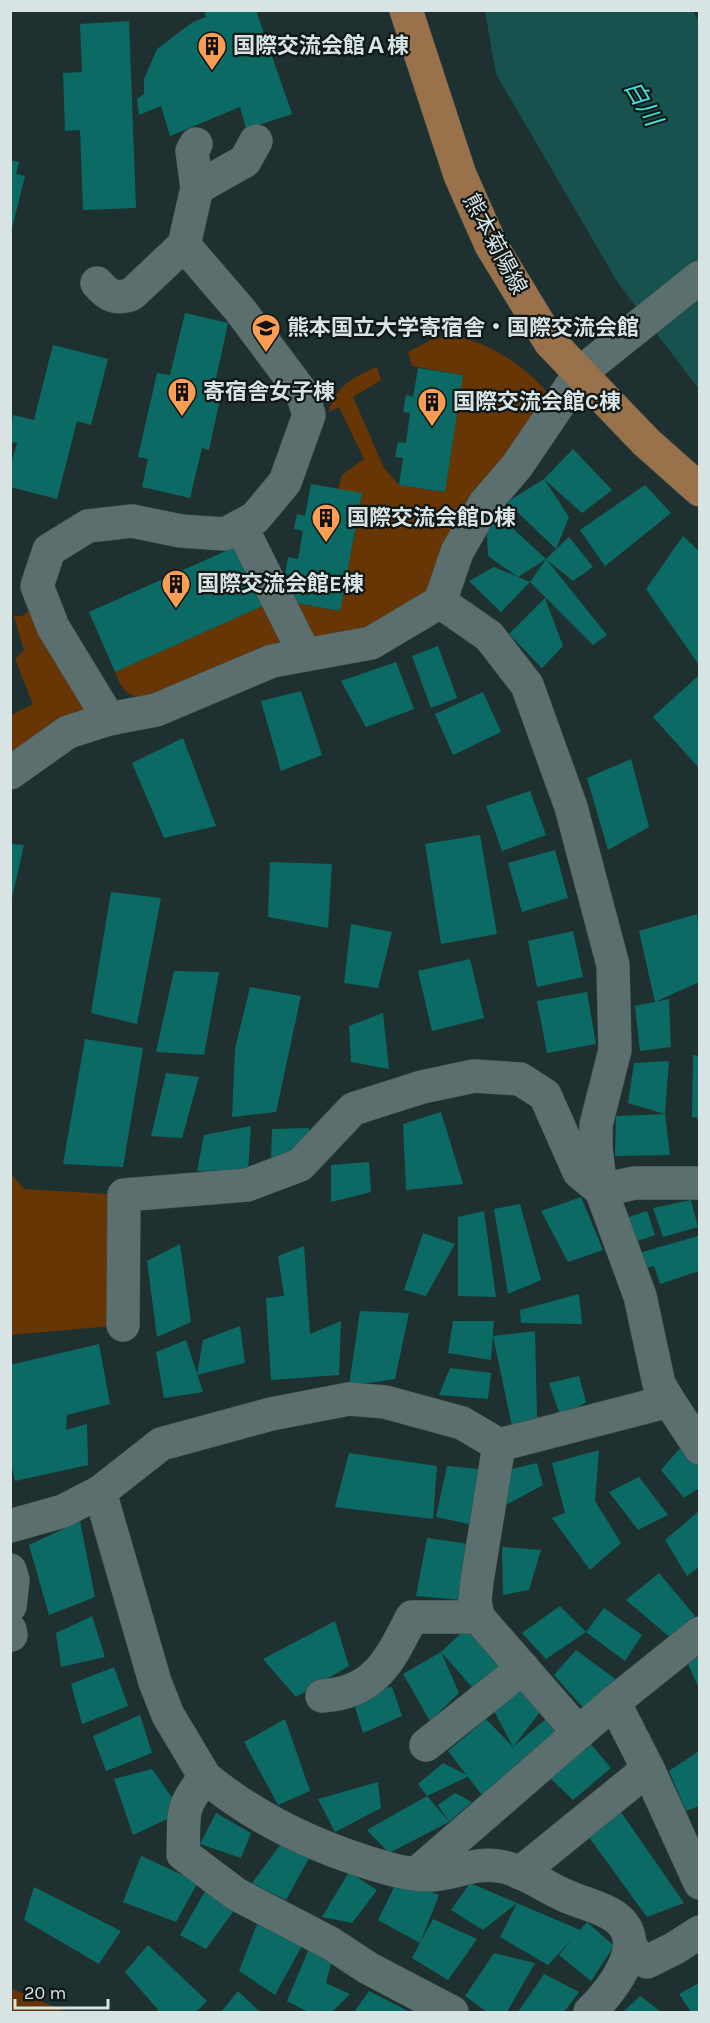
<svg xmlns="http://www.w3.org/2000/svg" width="710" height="2023" font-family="Karla,'Noto Sans JP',sans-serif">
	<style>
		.green { fill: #683505 }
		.water { fill: #18524f }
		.building { fill: #0c6a65 }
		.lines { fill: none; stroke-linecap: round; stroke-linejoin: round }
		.minor-casing { stroke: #3d4e4d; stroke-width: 34 }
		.major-casing { stroke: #3d4e4d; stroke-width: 34 }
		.minor { stroke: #5b706e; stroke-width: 33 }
		.major { stroke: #99714a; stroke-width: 33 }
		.labels { text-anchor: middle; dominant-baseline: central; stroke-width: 4.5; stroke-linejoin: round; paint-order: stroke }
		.poi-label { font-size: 22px; font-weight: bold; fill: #d8e4e3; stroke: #0f1717; text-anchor: start }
		.street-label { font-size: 22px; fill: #d8e4e3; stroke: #0f1717 }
		.water-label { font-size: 24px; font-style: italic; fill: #41e0d8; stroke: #0f1717 }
	</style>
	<rect width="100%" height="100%" fill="#1e3130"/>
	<g class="green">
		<path d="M458,336c46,14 69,33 101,69l-85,84 -48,107 -31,23 -86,28 -18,-45 49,9 22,-117 -24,-5 4,-14 22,-16 -25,-52 -10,5c5,-25 26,-36 48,-45l4,13 -28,17 31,71 15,17 46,7 18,-117 -51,-9 -4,-14 27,-14z"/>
		<path d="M263,606l31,42 -146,51c-20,-3 -26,-8 -33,-27z"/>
		<path d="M33,607l58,105c-30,12 -57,21 -80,43v-40l22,-11 -18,-45 9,-9 -10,-34h8z"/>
		<path d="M10,1173l14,16 100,6 -1,130 -112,10z"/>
		<path d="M10,1988l52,22 4,2h-55z"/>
	</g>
	<path class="water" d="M485,11h208l6,11v367l-81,-106 -122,-209z"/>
	<g class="building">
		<path d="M204,10h52l36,104 -46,15 -6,-22 -70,29 -9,-30 -22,9 -2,-16 7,-5v-15l13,-30 36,-27 13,-5z"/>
		<path d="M129,21l7,187 -53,2 -3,-80 -15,1 -2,-58 19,-1 -2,-48z"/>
		<path d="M10,160l9,2 -3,12 9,2 -14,56z"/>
		<path d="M185,313l43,10 -13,60 8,2 -14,65 -7,-2 -12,50 -48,-11 6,-28 -10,-2 19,-84 13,2z"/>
		<path d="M53,345l55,14 -17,66 -14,-4 -20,78 -47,-12v-19l7,-25 -7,-1 3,-27 21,5z"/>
		<path d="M418,368l45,7 -18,117 -46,-7 4,-27 -8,-1 3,-15 8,1 4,-30 -7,-1 3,-17 7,2z"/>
		<path d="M573,449l39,41 -30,23 -38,-34z"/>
		<path d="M544,479l25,38 -13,32 -49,-47z"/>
		<path d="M311,484l51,9 -22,118 -49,-9 5,-26 -11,-2 3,-17 10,2 5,-28 -9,-2 3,-15 8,2z"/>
		<path d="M645,485l26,28 -66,53 -25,-36z"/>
		<path d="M485,503l61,56 -28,18 -30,-21z"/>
		<path d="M683,536l16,15v114l-53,-76z"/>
		<path d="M569,537l24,30 -20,14 -27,-22z"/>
		<path d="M237,546l26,60 -148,66 -26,-60z"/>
		<path d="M546,559l61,76 -14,10 -63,-63z"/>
		<path d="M494,567l36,15 -29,30 -32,-31z"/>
		<path d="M545,598l18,48 -21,22 -33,-34z"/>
		<path d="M438,646l19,52 -26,10 -19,-52z"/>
		<path d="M396,662l18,47 -48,18 -25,-46z"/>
		<path d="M699,675v93l-46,-51z"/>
		<path d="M301,691l21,64 -41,16 -20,-70z"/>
		<path d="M483,692l18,40 -48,23 -18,-41z"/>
		<path d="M183,738l33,88 -52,12 -32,-75z"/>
		<path d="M631,759l18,68 -41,23 -21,-72z"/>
		<path d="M530,791l16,44 -44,16 -16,-45z"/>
		<path d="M480,835l17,99 -56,10 -16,-100z"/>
		<path d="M10,844l14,1 -13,57h-1z"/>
		<path d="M555,850l13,48 -46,14 -14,-49z"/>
		<path d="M270,862l62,2 -4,64 -60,-11z"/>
		<path d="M111,892l50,6 -24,126 -46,-11z"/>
		<path d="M697,914l2,17v51l-44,20 -16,-71z"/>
		<path d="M351,924l41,8 -14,56 -34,-5z"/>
		<path d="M573,931l10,46 -46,10 -9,-46z"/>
		<path d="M470,959l14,59 -52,13 -14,-60z"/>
		<path d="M174,971l45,1 -15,83 -48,-3z"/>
		<path d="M250,987l51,9 -25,116 -44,5 3,-68z"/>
		<path d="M587,992l9,52 -49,9 -10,-52z"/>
		<path d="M669,999l2,48 -31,4 -5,-45z"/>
		<path d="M383,1013l6,56 -38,-7 -2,-36z"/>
		<path d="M85,1039l58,9 -20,119 -60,-3z"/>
		<path d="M693,1055l6,1v62l-7,-1z"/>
		<path d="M669,1061l-4,53 -37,-11 6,-40z"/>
		<path d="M166,1073l33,4 -17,61 -31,-2z"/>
		<path d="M441,1112l22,72 -57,6 -3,-66z"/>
		<path d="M665,1114l5,41 -55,1 1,-40z"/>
		<path d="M251,1126l-3,44 -51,1 7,-36z"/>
		<path d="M309,1128l1,26 -39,4 1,-29z"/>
		<path d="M369,1162l2,30 -40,10v-37z"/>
		<path d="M581,1197l22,53 -35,12 -27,-51z"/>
		<path d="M691,1200l7,27 -35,10 -10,-29z"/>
		<path d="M520,1204l21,76 -33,14 -14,-85z"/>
		<path d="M484,1211l12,86 -38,-1v-79z"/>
		<path d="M647,1211l8,24 -23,8 -6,-25z"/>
		<path d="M423,1233l32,11 -29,52 -22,-6z"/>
		<path d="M698,1236l1,35 -39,13 -6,-18 -14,3 -1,-16z"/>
		<path d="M180,1244l11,78 -34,15 -10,-76z"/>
		<path d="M304,1246l6,88 31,-13 -2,54 -68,5 -5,-82 18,-2 -6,-40z"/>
		<path d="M579,1294l3,30 -61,-1 -1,-13z"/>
		<path d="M360,1311l49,2 -14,66 -46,7z"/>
		<path d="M453,1321h41l-3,39 -43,-7z"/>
		<path d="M240,1326l5,37 -48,12 6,-35z"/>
		<path d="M535,1331l2,87 -24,13 -20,-95z"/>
		<path d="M186,1340l17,52 -39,6 -8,-46z"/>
		<path d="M99,1344l11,60 -43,11 -1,15 21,-6 1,41 -73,16 -5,-23v-93z"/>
		<path d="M450,1368l41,5 -3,26 -49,-4z"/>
		<path d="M579,1376l7,26 -25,16 -12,-35z"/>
		<path d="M682,1446l17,21v21l-15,10 -23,-28z"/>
		<path d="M599,1450l-4,51 26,42 -31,27 -38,-52 13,-5 -13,-50z"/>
		<path d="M349,1453l88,13 -4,53 -98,-12z"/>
		<path d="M537,1463l6,22 -39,21 8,-37z"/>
		<path d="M447,1466l34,3 -8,56 -37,-8z"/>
		<path d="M639,1477l29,38 -30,15 -29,-38z"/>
		<path d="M699,1511v56l-12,9 -22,-36z"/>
		<path d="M80,1521l15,76 -46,18 -20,-70z"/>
		<path d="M427,1538l42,6 6,57 -59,-5z"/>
		<path d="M502,1547l39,3 -12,40 -26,5z"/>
		<path d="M659,1573l36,43 -23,23 -46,-39z"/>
		<path d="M560,1606l26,26 -40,27 -24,-26z"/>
		<path d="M604,1608l38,27 -17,26 -39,-29z"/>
		<path d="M92,1616l13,41 -44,10 -5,-34z"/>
		<path d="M478,1617l35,39 -41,31 -31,-35z"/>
		<path d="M335,1621l14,45 -53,31 -33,-38z"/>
		<path d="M576,1650l42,31 -33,29 -31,-35z"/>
		<path d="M441,1652l18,41 -29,28 -27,-47z"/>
		<path d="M699,1655v34l-11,-25z"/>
		<path d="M114,1667l14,39 -46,18 -11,-40z"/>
		<path d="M512,1676l38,23 -37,48 -20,-38z"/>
		<path d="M392,1687l10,29 -39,17 -13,-42z"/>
		<path d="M140,1715l12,38 -46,18 -13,-35z"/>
		<path d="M547,1718l25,7 -80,83 -44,-57 38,-32 27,28z"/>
		<path d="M285,1719l25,72 -32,14 -34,-63z"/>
		<path d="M589,1742l22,26 -38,32 -22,-21z"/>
		<path d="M699,1751v55l-13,5 -17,-40z"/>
		<path d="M443,1763l26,13 -42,20 -9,-12z"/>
		<path d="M152,1769l30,43 -49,23 -19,-56z"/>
		<path d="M378,1782l3,26 -46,24 -17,-33z"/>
		<path d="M455,1793l17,9 -23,20 -11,-17z"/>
		<path d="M427,1796l22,26 -60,31 -22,-23z"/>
		<path d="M621,1812l63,91 -37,14 -59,-81z"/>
		<path d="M216,1813l35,20 -10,25 -41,-14z"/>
		<path d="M318,1842l-32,58 -34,-17 29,-39z"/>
		<path d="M141,1856l57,26 -22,40 -53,-20z"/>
		<path d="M349,1872l28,18 -25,33 -30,-6z"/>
		<path d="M398,1879l41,16 -19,48 13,-24 44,20 -29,41 -36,-22 8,-15 -42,-23z"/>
		<path d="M470,1883l47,20 -34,27 -32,-20z"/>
		<path d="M34,1887l87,44 -22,33 -75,-44z"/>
		<path d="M205,1891l30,18 -29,40 -26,-14z"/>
		<path d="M517,1903l63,27 7,-8 27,24 -23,35 -32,-26 13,-16 -24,26 -48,-28z"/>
		<path d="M259,1919l45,23 -29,53 -36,-24z"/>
		<path d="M148,1945l59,56 -11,11h-36l-35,-40z"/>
		<path d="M308,1951l25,5 -7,27 24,11 -18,18h-24l-21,-11z"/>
		<path d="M494,1953l41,10 -28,49h-20l-22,-16z"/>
		<path d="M544,1974l35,18 -15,20h-46z"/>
		<path d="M699,1983v29h-8l-12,-18z"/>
		<path d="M238,1991l22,21h-39z"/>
		<path d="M369,1991l41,21h-56z"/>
		<path d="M640,1996l21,16h-38z"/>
	</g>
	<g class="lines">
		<g class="minor-casing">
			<g id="minor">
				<path d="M197,188l48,-27 11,-20"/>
				<path d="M97,283c11,13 19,17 35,11l52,-49"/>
				<path d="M241,526l64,129"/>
				<path d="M440,602l49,34 38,49 44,122 42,158 2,85 -19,75v23l5,42 39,106 19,88 10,17"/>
				<path d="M109,719l-56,-92 -16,-41 12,-36 39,-24 44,-5 49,10 44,3 30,-16 30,-36 24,-67 -7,-22 -62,-83 -56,-65 13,-57 -5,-37 4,-7"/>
				<path d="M10,773l58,-41 41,-13 47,-9 116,-49 99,-18 69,-41 17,-50 28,-49 32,-37 63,-93 120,-96"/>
				<path d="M123,1325l1,-130 123,-10 53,-20 53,-56 69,-22 52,-11 46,3 25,16 34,77 22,18 34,-7h65"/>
				<path d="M499,1445l-22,136 -2,20 3,16 101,116"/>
				<path d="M10,1526l53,-15 37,-19"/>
				<path d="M10,1570l3,10 -3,26"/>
				<path d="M10,1630l1,5"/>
				<path d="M322,1696c54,-3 68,-37 90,-79h66"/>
				<path d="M614,1702l34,67"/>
				<path d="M426,1745l97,-77"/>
				<path d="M205,1777c52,43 117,73 181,91 14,4 31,7 45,7 22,-1 44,-13 67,-9 24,3 45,20 66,29 17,8 35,11 50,21 38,26 -3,75 -24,96"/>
				<path d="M417,1873l197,-171 86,-69"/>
				<path d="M520,1873l128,-104 52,114"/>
				<path d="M630,1945l8,13 9,4 28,-14 25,-16"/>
				<path d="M452,2012l-84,-44 -38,-25 -94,-49 -53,-40c2,-40 -5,-43 22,-77l-37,-62 -13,-33 -55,-190 61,-48 110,-30 78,-15 36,3 77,21 37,22 170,-44 31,47"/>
			</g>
		</g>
		<g class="major-casing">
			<path id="major" d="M406,10l54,165 31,70 59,97 96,100 54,48"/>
		</g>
		<use href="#minor" class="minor"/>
		<use href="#major" class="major"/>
	</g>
	<defs>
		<g id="building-pin" transform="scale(1.5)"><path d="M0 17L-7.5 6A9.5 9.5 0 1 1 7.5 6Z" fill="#fc9d54" stroke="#0f1717"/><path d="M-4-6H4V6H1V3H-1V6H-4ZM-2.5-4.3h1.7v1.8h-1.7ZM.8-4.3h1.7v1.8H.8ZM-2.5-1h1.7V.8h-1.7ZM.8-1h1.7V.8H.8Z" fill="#111"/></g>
		<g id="university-pin" transform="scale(1.5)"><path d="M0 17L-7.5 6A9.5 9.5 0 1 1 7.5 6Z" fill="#fc9d54" stroke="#0f1717"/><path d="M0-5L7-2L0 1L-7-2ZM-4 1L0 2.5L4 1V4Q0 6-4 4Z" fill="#111"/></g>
	</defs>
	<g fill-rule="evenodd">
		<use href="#building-pin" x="212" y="46"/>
		<use href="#university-pin" x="266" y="328"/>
		<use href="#building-pin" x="182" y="392"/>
		<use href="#building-pin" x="432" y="402"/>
		<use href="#building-pin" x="326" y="518"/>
		<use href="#building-pin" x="176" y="584"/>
	</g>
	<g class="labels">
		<g class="poi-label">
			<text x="233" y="46">国際交流会館Ａ棟</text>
			<text x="287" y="328">熊本国立大学寄宿舎・国際交流会館</text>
			<text x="203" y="392">寄宿舎女子棟</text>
			<text x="453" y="402">国際交流会館C棟</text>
			<text x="347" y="518">国際交流会館D棟</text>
			<text x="197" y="584">国際交流会館E棟</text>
		</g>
		<g class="street-label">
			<text transform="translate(495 244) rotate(62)">熊本菊陽線</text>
		</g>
		<g class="water-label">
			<text transform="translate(643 103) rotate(59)">白川</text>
		</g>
	</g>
	<rect width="710" height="2023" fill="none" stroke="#d8e4e3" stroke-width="24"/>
	<path d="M15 1999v9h93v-9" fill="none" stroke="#d8e4e3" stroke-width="3"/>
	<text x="24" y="1999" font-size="18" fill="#d8e4e3" stroke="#0f1717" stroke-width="4.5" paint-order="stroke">20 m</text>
</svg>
